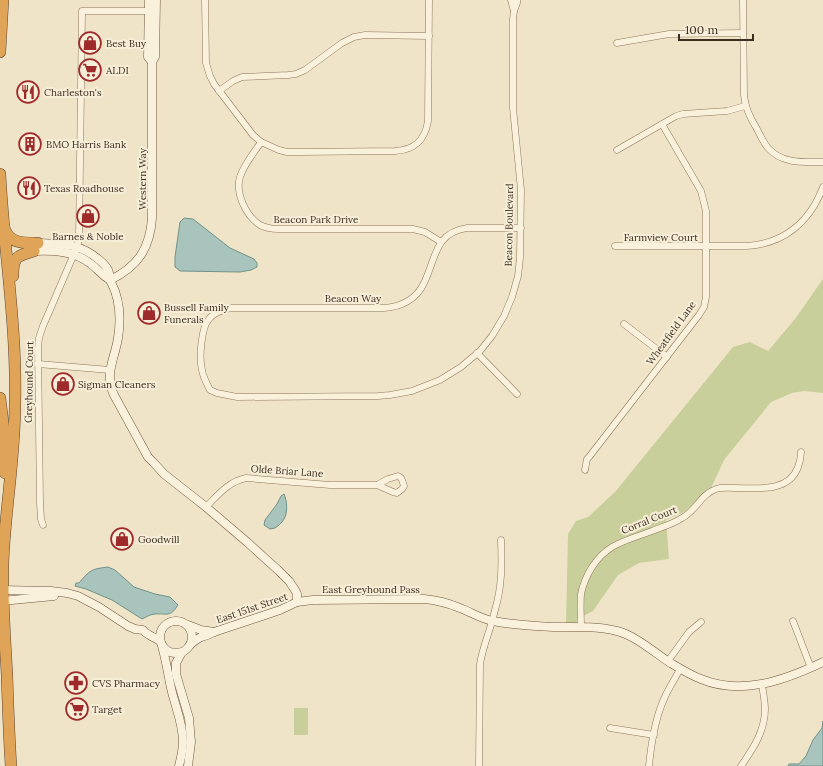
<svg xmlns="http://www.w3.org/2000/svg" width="823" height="766" font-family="Lora,serif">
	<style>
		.green { fill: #c9cf9b }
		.water { fill: #a9c4bc; stroke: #6f938a }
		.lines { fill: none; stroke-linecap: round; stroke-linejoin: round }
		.street-casing { stroke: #8d765c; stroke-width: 7 }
		.secondary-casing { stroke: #6f573f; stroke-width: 9 }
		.highway-casing { stroke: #5b4430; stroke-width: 12 }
		.street { stroke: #faf1dc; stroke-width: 6 }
		.secondary { stroke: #faf1dc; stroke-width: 8 }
		.highway { stroke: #e0a458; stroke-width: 11 }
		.labels { text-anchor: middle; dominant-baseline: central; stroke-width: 4; stroke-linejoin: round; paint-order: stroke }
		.poi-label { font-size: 10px; fill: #3d2e20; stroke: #f7eed8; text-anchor: start }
		.street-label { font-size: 10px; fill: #3d2e20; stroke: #f7eed8 }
	</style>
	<rect width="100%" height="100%" fill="#f0e4c8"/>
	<g class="green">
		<path d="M823,279v114l-19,-2 -12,2 -21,9 -47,58 -13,28 -27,24 -18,8 3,39 -30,4 -21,12 -25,36 -16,8 -1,5 -10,-1 2,-89 8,-13 12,-4 27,-25 118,-145 17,-5 18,9 27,-32z"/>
		<rect x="294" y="708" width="14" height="27"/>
	</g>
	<g class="water">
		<path d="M184,218l9,1 37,29 24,11 3,4v4l-6,3 -11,2 -60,-1 -5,-4v-10l5,-35z"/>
		<path d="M284,494c3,6 4,19 0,25 -2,4 -6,7 -9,9l-5,1 -6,-4 1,-5 12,-16 4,-8z"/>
		<path d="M108,567l7,3 19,17 21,7 15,3 8,8c-8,13 -11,8 -23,9 -4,0 -9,3 -13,5l-30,-19 -26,-11 -11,-3 1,-3h3c11,-13 12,-14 29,-16z"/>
		<path d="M823,721v45h-35l1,-2h10l7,-8 7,-16 9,-12z"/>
	</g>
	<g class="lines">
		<g class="street-casing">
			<g id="street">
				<path d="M205,0l1,63 4,13 4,8 39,51 8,7 18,8 8,2h13l95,-1c20,-1 30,-11 33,-30l1,-121"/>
				<path d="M511,0l3,11"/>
				<path d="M517,0v3l-3,8 -1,8v89l8,82 -1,68 -2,18 -6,21 -8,19 -12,20 -12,15 -19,16 -21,13 -28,11 -22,4 -12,1 -141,1 -20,-4 -7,-3c-3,-6 -7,-13 -8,-20 -3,-12 -1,-42 7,-51 5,-7 15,-9 22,-11h153c17,-1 33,-9 40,-25 12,-24 10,-50 43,-55h54"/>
				<path d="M743,0l1,95c1,13 6,23 13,34 3,6 6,13 11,19 14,16 35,14 55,14"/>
				<path d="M617,43l52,-9 74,-1"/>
				<path d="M219,91l14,-10 9,-4 46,-2 8,-1 9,-4 37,-27 12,-6 11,-2 64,1"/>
				<path d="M261,142c-7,11 -17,22 -21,35 -5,16 6,39 20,48 6,3 12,4 18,4h135l12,3 16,10"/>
				<path d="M617,150l59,-34 7,-2 44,-3 18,-5"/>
				<path d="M615,246h131c38,-2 64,-24 77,-59"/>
				<path d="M624,324l43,33"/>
				<path d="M477,353l40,41"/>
				<path d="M38,364l72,6"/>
				<path d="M585,470l2,-11 2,-2 110,-142 5,-8 2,-10v-86l-5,-20 -39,-67"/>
				<path d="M206,507c13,-13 22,-25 40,-29l84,7h47l11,-6 10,-3 3,2 1,2 2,6 -2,3 -5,4 -4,-1 -16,-7"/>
				<path d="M43,525l-2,-6 -1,-16 -2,-155 1,-10 4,-12 34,-79 2,-9 3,-227h67"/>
				<path d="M793,621l18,47"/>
				<path d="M581,627c0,-11 -1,-22 0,-33 4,-19 15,-37 31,-47 12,-7 27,-11 40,-16 10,-4 21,-7 30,-13 14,-7 19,-24 34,-29 6,-2 12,-1 18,-1 22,0 55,5 64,-21 2,-5 3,-10 3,-15"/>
				<path d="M668,661l21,-29 12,-10"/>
				<path d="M610,728l44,7"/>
				<path d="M479,766l1,-102c3,-19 11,-35 15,-54 7,-23 7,-46 6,-70"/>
				<path d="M649,766c2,-21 6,-47 15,-67 4,-10 11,-20 16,-30"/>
				<path d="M741,766c12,-17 24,-35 24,-57 0,-8 -2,-16 -3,-25"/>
			</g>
		</g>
		<g class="secondary-casing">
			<g id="secondary">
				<path d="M149,0l-1,57 4,5"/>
				<path d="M38,243c23,1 41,0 60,16 4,3 8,7 10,11 2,4 1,8 3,12 9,17 10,37 7,56 -3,20 -14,36 -4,57l34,62 5,5 11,12 42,33 41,35 32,29 10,10 6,9 2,4v8l16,-2 111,-1c12,1 24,4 36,9 11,4 21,11 33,13 20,4 41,5 61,6 21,0 42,-1 63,4 17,4 37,21 52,31 10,6 21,13 32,17 41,17 84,1 122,-17"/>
				<path d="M34,251c20,-1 41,0 57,13 8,6 10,11 19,16"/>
				<path d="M110,280c28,-13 40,-32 42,-62v-156l3,-5 1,-57"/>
				<path d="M0,590l51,1 16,2 11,3 21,11 29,19 7,3 8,1c2,4 13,8 17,11"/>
				<path d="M0,601l12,-1 42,-4"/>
				<circle cx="176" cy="637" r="16"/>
				<path d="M188,625l13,5 13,2"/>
				<path d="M190,645c3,-3 7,-6 11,-8 5,-1 8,-2 13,-5l66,-22 17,-8"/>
				<path d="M162,646c4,14 6,28 9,42 4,18 12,35 12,54 0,8 -2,16 -4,24"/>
				<path d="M182,652l-6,11v11l13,44 2,24 -3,24"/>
			</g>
		</g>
		<g class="highway-casing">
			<g id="highway">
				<path d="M0,52l3,-52"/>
				<path d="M0,174c4,77 17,153 15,230 0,53 -10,106 -12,159 -1,38 2,75 4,112 1,31 2,61 4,91"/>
				<path d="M4,227c4,17 20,16 34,16"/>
				<path d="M13,276c0,-19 3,-20 21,-25"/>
				<path d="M0,398l4,33 1,42"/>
			</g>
		</g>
		<use href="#street" class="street"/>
		<use href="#secondary" class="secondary"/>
		<use href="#highway" class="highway"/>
	</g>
	<defs>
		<g id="shop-ring" transform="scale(1.15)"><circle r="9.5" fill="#f7eed8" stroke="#9e2a2b" stroke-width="1.5"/><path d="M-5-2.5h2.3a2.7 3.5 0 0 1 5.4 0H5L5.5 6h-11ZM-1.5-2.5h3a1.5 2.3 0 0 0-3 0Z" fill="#9e2a2b"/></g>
		<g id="supermarket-ring" transform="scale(1.15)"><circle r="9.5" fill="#f7eed8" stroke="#9e2a2b" stroke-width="1.5"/><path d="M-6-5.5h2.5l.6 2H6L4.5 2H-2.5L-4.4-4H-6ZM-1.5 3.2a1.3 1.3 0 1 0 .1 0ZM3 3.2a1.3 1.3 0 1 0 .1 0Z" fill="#9e2a2b"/></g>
		<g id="restaurant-ring" transform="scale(1.15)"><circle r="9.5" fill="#f7eed8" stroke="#9e2a2b" stroke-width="1.5"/><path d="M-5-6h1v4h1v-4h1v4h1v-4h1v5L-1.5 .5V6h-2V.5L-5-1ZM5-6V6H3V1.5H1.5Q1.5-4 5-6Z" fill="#9e2a2b"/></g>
		<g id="building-ring" transform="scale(1.15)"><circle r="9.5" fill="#f7eed8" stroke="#9e2a2b" stroke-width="1.5"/><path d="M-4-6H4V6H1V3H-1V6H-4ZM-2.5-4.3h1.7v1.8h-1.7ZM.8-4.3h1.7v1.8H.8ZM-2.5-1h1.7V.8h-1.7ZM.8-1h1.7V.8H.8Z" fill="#9e2a2b"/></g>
		<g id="pharmacy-ring" transform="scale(1.15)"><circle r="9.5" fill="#f7eed8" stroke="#9e2a2b" stroke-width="1.5"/><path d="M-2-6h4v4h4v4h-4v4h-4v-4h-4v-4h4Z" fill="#9e2a2b"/></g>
	</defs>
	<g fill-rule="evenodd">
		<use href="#shop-ring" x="90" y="43"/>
		<use href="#supermarket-ring" x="90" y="70"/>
		<use href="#restaurant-ring" x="28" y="92"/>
		<use href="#building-ring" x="30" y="144"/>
		<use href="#restaurant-ring" x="29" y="188"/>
		<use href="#shop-ring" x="88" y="216"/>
		<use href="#shop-ring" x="149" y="313"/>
		<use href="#shop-ring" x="63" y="384"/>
		<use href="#shop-ring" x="122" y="539"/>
		<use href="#pharmacy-ring" x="76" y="683"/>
		<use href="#supermarket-ring" x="77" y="709"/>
	</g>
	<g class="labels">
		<g class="poi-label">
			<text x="106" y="43">Best Buy</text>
			<text x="106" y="70">ALDI</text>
			<text x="44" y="92">Charleston's</text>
			<text x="46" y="144">BMO Harris Bank</text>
			<text x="44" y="188">Texas Roadhouse</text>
			<text x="88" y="236" text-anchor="middle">Barnes &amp; Noble</text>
			<text x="164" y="307">Bussell Family<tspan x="164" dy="12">Funerals</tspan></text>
			<text x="78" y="384">Sigman Cleaners</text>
			<text x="138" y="539">Goodwill</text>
			<text x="92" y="683">CVS Pharmacy</text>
			<text x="92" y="709">Target</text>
		</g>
		<g class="street-label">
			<text transform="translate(142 179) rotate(-90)">Western Way</text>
			<text x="316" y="219">Beacon Park Drive</text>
			<text transform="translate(509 225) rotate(-89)">Beacon Boulevard</text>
			<text x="661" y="237">Farmview Court</text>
			<text x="353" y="298">Beacon Way</text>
			<text transform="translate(671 333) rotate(-54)">Wheatfield Lane</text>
			<text transform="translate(29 382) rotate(-89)">Greyhound Court</text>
			<text transform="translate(287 471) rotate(4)">Olde Briar Lane</text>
			<text transform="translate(649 520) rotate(-22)">Corral Court</text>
			<text x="371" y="589">East Greyhound Pass</text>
			<text transform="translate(252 608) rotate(-19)">East 151st Street</text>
		</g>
	</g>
	<path d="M679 34v6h74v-6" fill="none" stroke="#3d2e20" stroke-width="2"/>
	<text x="685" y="34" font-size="12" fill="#3d2e20" stroke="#f7eed8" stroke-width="3" paint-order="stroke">100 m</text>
</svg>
